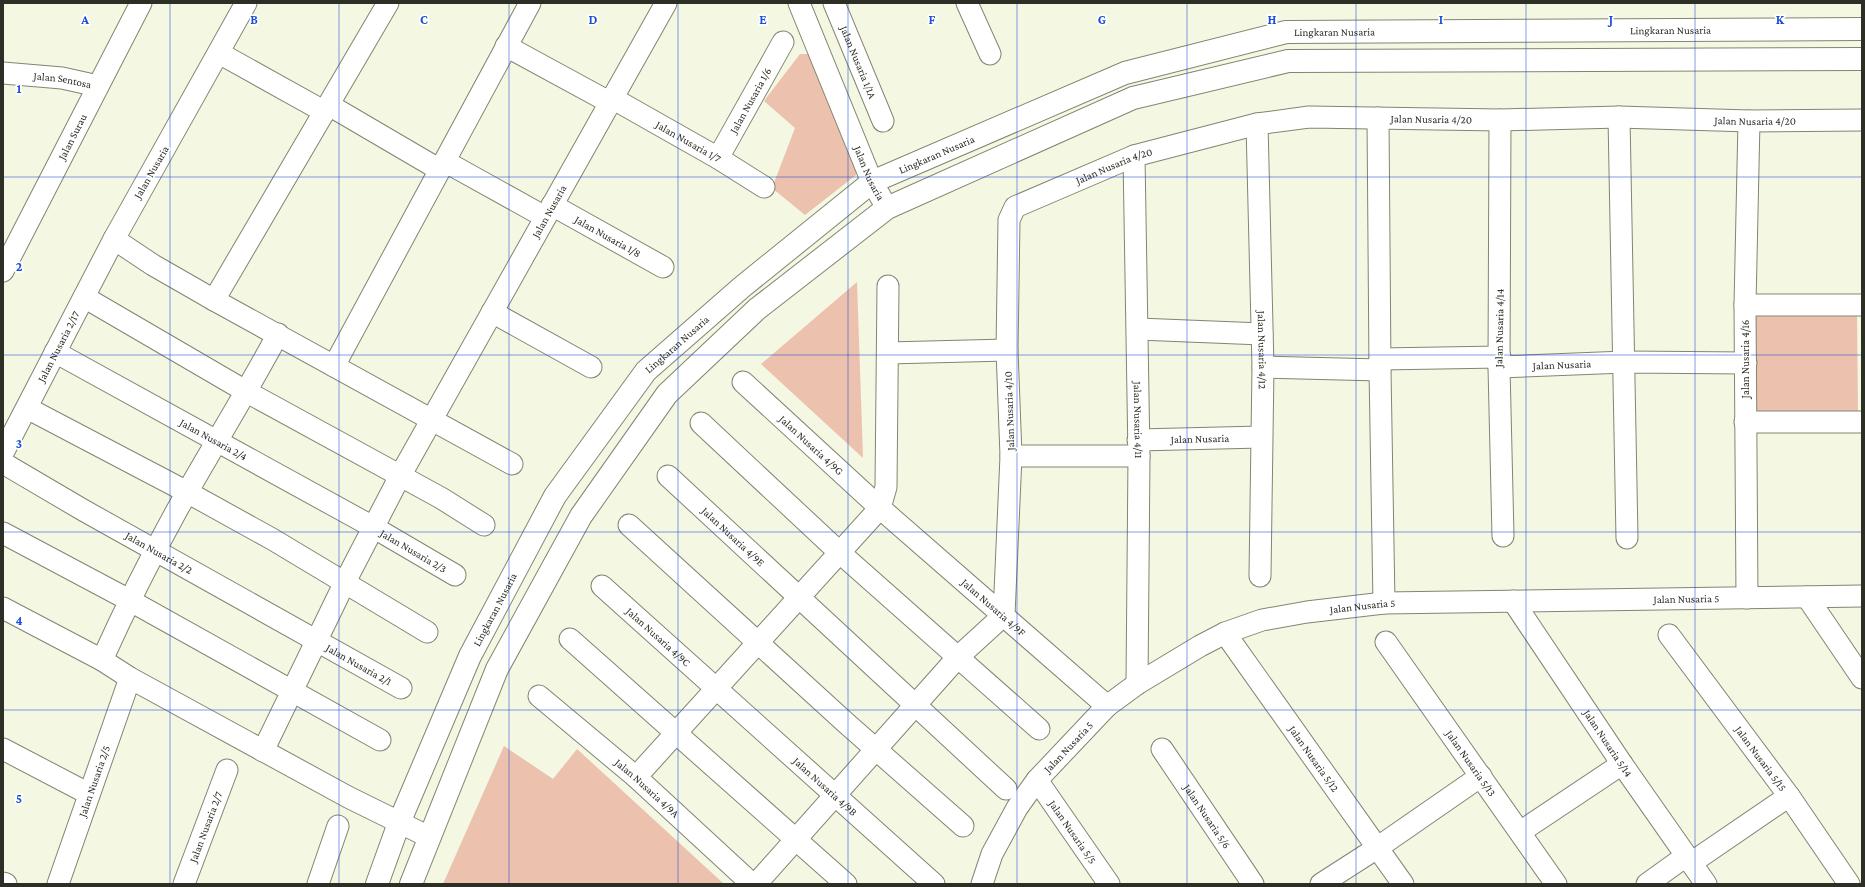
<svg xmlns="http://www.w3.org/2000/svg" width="1865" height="887" font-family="'Crimson Pro',serif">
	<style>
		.green { fill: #ecc1ae }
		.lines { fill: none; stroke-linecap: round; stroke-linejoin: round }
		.minor-casing { stroke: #828571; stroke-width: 23 }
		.major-casing { stroke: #828571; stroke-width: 24 }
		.minor { stroke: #fff; stroke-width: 21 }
		.major { stroke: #fff; stroke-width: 22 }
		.grid { fill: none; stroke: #1d4ed8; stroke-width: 1; stroke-opacity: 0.55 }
		.labels { text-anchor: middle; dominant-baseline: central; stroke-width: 3.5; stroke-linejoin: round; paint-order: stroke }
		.street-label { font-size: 11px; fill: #2d2e26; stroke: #fff }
		.grid-label { font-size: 13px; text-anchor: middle; font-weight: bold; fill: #1d4ed8; stroke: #fff; stroke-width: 3.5; stroke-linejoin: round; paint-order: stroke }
	</style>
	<rect width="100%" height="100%" fill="#f4f7e1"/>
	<g class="green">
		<path d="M800,54h13l43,108v13l-51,40 -33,-27 23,-60 -31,-27z"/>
		<path d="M857,282l6,176 -102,-94z"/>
		<path d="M1857,311l1,102 -102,1 -2,-102z"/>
		<path d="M504,746l49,33 24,-30 147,135h-281z"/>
	</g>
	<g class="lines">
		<g class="minor-casing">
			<g id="minor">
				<path d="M246,3l-132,236 39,26 61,35 298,164"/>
				<path id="s1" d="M799,3l73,179 15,26"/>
				<path id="s2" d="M834,3l49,118"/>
				<path d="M967,3l23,51"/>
				<path d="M506,46l103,56"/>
				<path d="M219,53l106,59"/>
				<path id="s3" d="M3,73l59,5 36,8"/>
				<path id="s4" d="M612,98l106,60 46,29"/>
				<path d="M329,105l111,65"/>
				<path d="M1619,117l8,421"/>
				<path d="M1378,118l2,252 4,233"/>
				<path d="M1500,120l-1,247 4,169"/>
				<path id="s5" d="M1257,124l6,243 -3,209"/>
				<path id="s6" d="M1134,156l5,300 -2,228"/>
				<path id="s7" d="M718,158l65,-116"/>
				<path d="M446,162l99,55"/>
				<path id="s8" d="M552,205l111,62"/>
				<path id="s9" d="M3,271l138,-268"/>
				<path d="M84,297l163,95 194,106 43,27"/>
				<path d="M214,300l174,-297"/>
				<path d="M1745,305h117"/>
				<path d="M492,312l99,55"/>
				<path d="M1138,329l124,5"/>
				<path id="s10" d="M55,352l318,175 82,48"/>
				<path d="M888,353l119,-3"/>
				<path d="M1380,359l120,-2"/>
				<path d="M334,366l196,-363"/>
				<path d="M1263,367l117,3"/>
				<path id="s11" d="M1499,367l126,-5 121,1"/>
				<path id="s12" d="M743,382l137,126 227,198"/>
				<path d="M27,408l160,84 85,47 155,93"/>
				<path d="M1745,422h117"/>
				<path d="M701,423l138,129 200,177"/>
				<path id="s13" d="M1138,440l123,-3"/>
				<path id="s14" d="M3,453l111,-214"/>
				<path d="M1011,456h128"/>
				<path id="s15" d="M3,463l80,47 318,178"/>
				<path id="s16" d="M668,476l338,313"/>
				<path d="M629,525l217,198 117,103"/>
				<path d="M3,533l126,67 251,140"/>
				<path id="s17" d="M602,586l332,298"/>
				<path d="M1807,597l55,81"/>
				<path d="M1747,598l-2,-293 4,-184"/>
				<path id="s18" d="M1513,601l109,163 84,120"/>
				<path d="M3,608l99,52 28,18 218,119 81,40"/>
				<path id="s19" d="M1225,633l178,251"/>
				<path id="s20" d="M1669,635l120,161 60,88"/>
				<path d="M570,639l276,245"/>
				<path id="s21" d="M1386,642l170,242"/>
				<path d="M102,660c23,-51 48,-101 75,-150 33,-59 69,-116 101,-176"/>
				<path id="s22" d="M539,696l97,81 116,107"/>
				<path d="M3,749l86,45"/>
				<path id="s23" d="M1162,749l91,135"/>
				<path id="s24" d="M263,751l82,-169 55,-106 266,-473"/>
				<path d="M636,777l244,-269 6,-21 2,-201"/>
				<path id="s25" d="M1037,780l72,104"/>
				<path d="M1520,832l102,-68"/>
				<path d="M1691,863l98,-67"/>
				<path d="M3,883l3,1"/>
				<path id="s26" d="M58,884l72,-206"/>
				<path id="s27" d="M184,884l43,-114"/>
				<path d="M318,884l20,-58"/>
				<path id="s28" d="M756,884l202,-227 46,-42 7,-159 -4,-106 2,-130 6,-13 119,-51 123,-32 52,-7 191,3 119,-3 130,4 113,-1"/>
				<path id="s29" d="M982,884l10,-30 25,-46 20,-28 70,-74 30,-22 63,-38 25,-13 37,-13 45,-8 77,-9 478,-7"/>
				<path d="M1321,884l56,-36 104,-72"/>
				<path d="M1647,884l39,-28"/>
			</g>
		</g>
		<g class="major-casing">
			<g id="major">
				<path id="s30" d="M377,884l22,-61 71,-167 85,-160 91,-125 96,-84 130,-105 253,-109 161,-41 576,-3"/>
				<path d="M411,884l86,-215 84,-153 86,-122 90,-85 130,-101 246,-110 155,-37 574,-2"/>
			</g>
		</g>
		<use href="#minor" class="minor"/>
		<use href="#major" class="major"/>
	</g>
	<path class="grid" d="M170,3v881M339,3v881M509,3v881M678,3v881M848,3v881M1017,3v881M1187,3v881M1356,3v881M1526,3v881M1695,3v881M3,177h1859M3,355h1859M3,532h1859M3,710h1859"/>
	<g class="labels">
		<g class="street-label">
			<text stroke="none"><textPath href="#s30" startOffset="1703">Lingkaran Nusaria</textPath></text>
			<text stroke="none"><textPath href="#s30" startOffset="1367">Lingkaran Nusaria</textPath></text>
			<text stroke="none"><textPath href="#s2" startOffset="64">Jalan Nusaria 1/1A</textPath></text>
			<text stroke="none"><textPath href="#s3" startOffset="60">Jalan Sentosa</textPath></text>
			<text stroke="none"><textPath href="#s7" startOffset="66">Jalan Nusaria 1/6</textPath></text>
			<text stroke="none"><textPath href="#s28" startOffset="1207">Jalan Nusaria 4/20</textPath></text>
			<text stroke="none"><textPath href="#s28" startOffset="1531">Jalan Nusaria 4/20</textPath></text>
			<text stroke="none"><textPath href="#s9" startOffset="151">Jalan Surau</textPath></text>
			<text stroke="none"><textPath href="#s4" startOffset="88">Jalan Nusaria 1/7</textPath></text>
			<text stroke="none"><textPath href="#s30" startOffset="947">Lingkaran Nusaria</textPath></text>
			<text stroke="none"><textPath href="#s28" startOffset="883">Jalan Nusaria 4/20</textPath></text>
			<text transform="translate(151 172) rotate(-60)">Jalan Nusaria</text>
			<text stroke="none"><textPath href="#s1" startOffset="184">Jalan Nusaria</textPath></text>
			<text stroke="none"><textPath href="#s24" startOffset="611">Jalan Nusaria</textPath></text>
			<text stroke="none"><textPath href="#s8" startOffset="64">Jalan Nusaria 1/8</textPath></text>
			<text transform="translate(1499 328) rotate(-89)">Jalan Nusaria 4/14</text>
			<text stroke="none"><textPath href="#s30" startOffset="623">Lingkaran Nusaria</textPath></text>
			<text stroke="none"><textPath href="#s14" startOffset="120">Jalan Nusaria 2/17</textPath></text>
			<text stroke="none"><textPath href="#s5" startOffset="226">Jalan Nusaria 4/12</textPath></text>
			<text transform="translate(1745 359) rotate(-90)">Jalan Nusaria 4/16</text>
			<text stroke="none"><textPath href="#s11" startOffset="63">Jalan Nusaria</textPath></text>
			<text transform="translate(1009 411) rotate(-92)">Jalan Nusaria 4/10</text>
			<text stroke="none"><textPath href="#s6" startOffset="264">Jalan Nusaria 4/11</textPath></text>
			<text stroke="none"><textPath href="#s10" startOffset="181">Jalan Nusaria 2/4</textPath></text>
			<text stroke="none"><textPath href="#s13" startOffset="62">Jalan Nusaria</textPath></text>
			<text stroke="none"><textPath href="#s12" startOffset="93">Jalan Nusaria 4/9G</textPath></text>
			<text stroke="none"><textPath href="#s16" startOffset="89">Jalan Nusaria 4/9E</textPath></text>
			<text stroke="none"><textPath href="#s10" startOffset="410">Jalan Nusaria 2/3</textPath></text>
			<text stroke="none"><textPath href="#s15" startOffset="180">Jalan Nusaria 2/2</textPath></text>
			<text stroke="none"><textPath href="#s29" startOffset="824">Jalan Nusaria 5</textPath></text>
			<text stroke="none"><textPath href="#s29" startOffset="500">Jalan Nusaria 5</textPath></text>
			<text stroke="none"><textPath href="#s12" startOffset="337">Jalan Nusaria 4/9F</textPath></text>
			<text stroke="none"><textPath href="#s30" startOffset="299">Lingkaran Nusaria</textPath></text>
			<text stroke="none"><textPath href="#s17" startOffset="76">Jalan Nusaria 4/9C</textPath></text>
			<text stroke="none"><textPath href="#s15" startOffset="409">Jalan Nusaria 2/1</textPath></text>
			<text stroke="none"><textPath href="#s18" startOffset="171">Jalan Nusaria 5/14</textPath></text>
			<text stroke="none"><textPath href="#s29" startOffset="164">Jalan Nusaria 5</textPath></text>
			<text stroke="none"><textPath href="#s19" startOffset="154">Jalan Nusaria 5/12</textPath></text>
			<text stroke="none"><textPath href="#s20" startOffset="154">Jalan Nusaria 5/15</textPath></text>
			<text stroke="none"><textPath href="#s21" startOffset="148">Jalan Nusaria 5/13</textPath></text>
			<text stroke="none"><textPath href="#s26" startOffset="109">Jalan Nusaria 2/5</textPath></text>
			<text stroke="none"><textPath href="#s17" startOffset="300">Jalan Nusaria 4/9B</textPath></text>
			<text stroke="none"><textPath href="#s22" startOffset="142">Jalan Nusaria 4/9A</textPath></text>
			<text stroke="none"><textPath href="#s23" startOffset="81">Jalan Nusaria 5/6</textPath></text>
			<text stroke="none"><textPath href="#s27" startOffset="61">Jalan Nusaria 2/7</textPath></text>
			<text stroke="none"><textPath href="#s25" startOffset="63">Jalan Nusaria 5/5</textPath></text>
		</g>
	</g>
	<g class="grid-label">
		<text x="85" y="24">A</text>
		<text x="254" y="24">B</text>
		<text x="424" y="24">C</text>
		<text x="593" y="24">D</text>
		<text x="763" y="24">E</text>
		<text x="932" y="24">F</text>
		<text x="1102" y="24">G</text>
		<text x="1272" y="24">H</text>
		<text x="1441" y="24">I</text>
		<text x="1611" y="24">J</text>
		<text x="1780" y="24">K</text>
		<text x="19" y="93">1</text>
		<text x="19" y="271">2</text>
		<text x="19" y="448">3</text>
		<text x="19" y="625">4</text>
		<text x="19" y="803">5</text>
	</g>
	<rect width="1865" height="887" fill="none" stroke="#2d2e26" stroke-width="8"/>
</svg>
